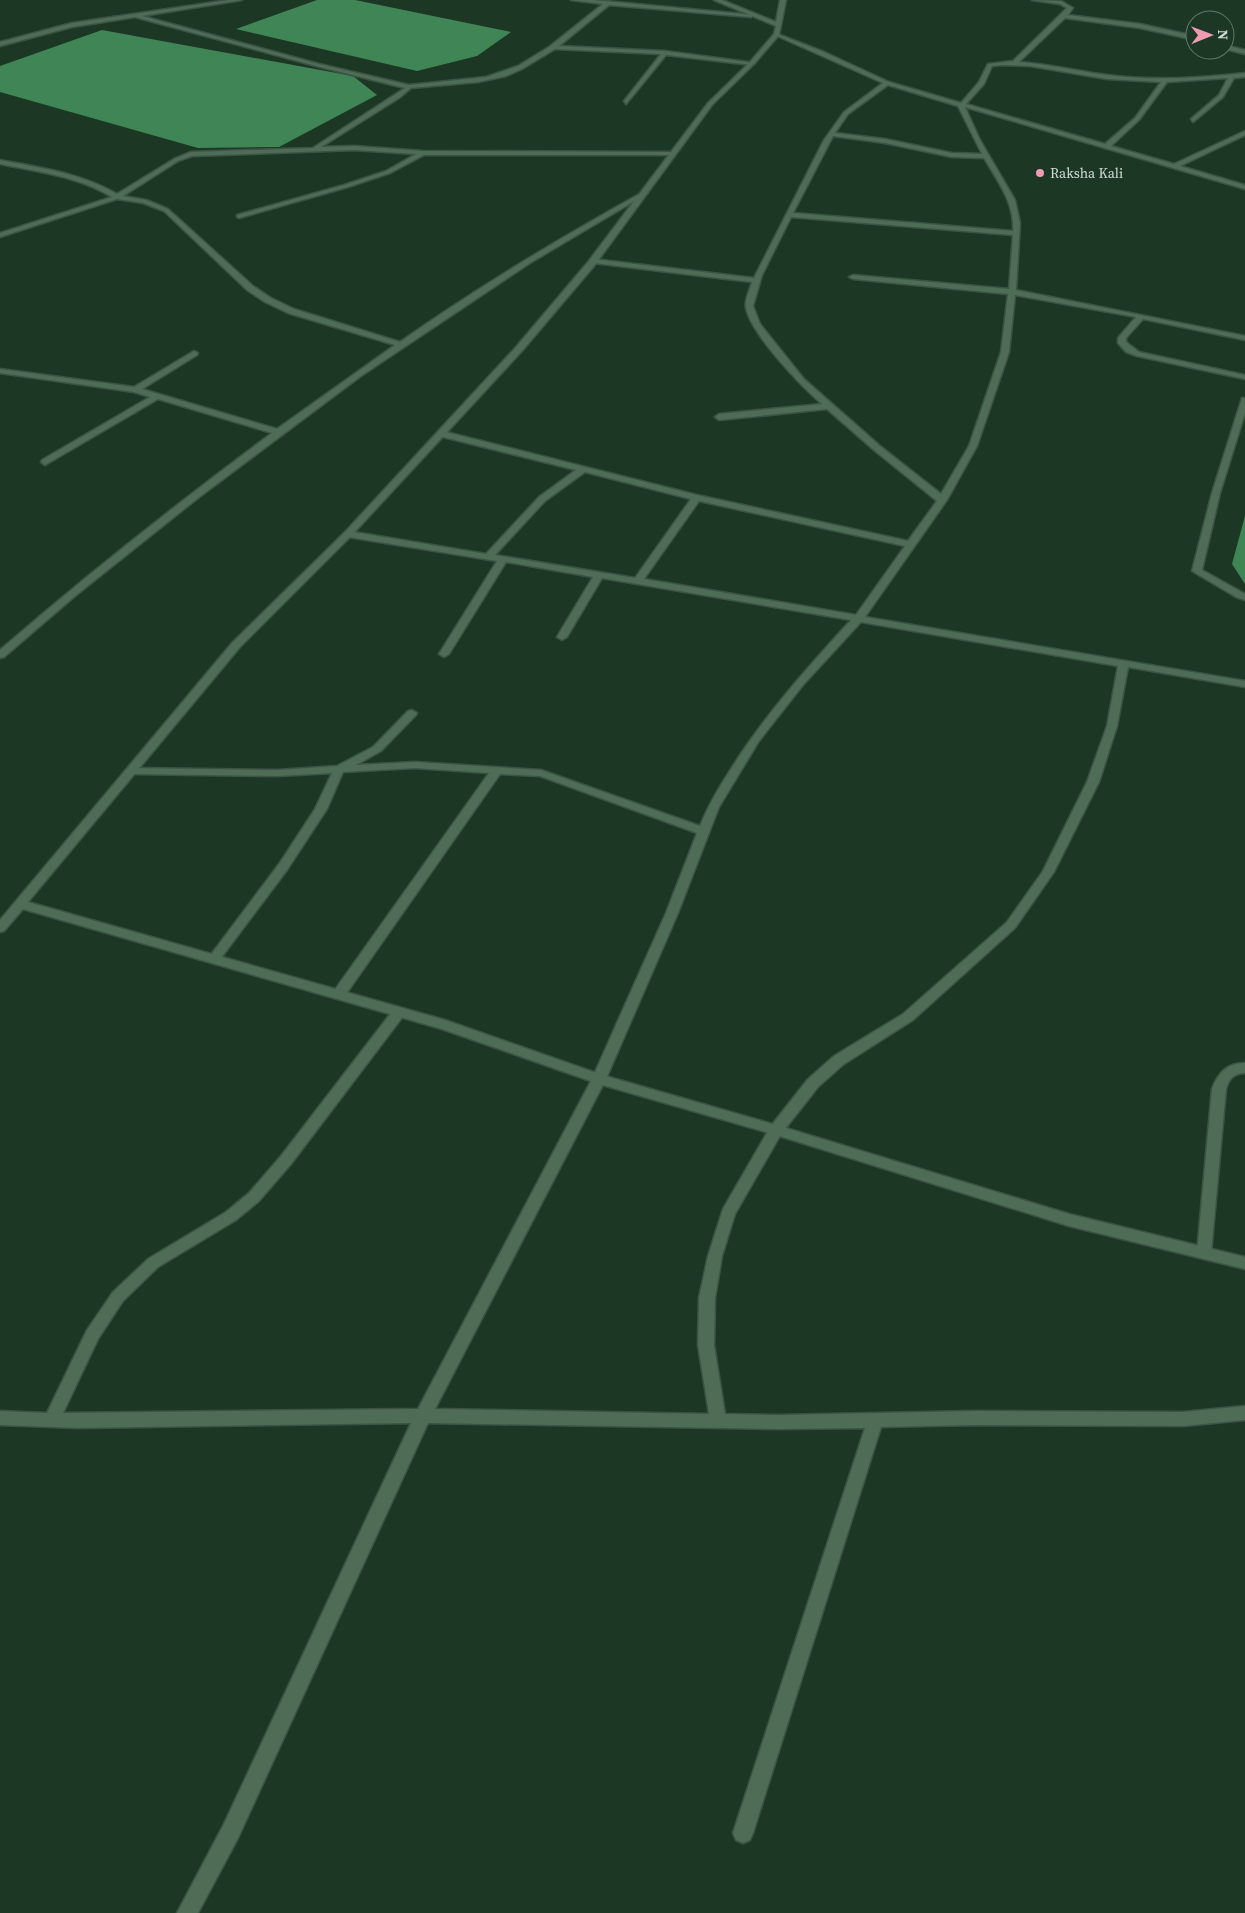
<svg xmlns="http://www.w3.org/2000/svg" width="1245" height="1913" font-family="'Source Serif 4',serif">
	<style>
		.water { fill: #3f8556 }
		.lines { fill: none; stroke-linecap: round; stroke-linejoin: round }
		.minor-casing { stroke: #3c5344; stroke-width: 3 }
		.tertiary-casing { stroke: #3c5344; stroke-width: 3 }
		.minor { fill: #4f6c57; fill-rule: evenodd }
		.tertiary { fill: #4f6c57; fill-rule: evenodd }
		.poi-dot { fill: #f19ab2; stroke: #1c3724; stroke-width: 2 }
		.labels { text-anchor: middle; dominant-baseline: central; stroke-width: 4.5; stroke-linejoin: round; paint-order: stroke }
		.far-poi-label { font-size: 14px; fill: #cdddd0; stroke: #1c3724; text-anchor: start }
	</style>
	<rect width="100%" height="100%" fill="#1c3724"/>
	<g class="water">
		<path d="M317,0h38l156,32 -34,24 -60,15 -181,-42z"/>
		<path d="M102,30l251,46 24,19 -98,52 -81,1 -198,-56v-26z"/>
		<path d="M1245,516v68l-13,-20z"/>
	</g>
	<g class="lines">
		<g class="minor-casing">
			<g id="minor">
				<path d="M229,0h13l-100,16 177,48 90,21 77,-8 32,-11 31,-19 54,-43 -32,-4h22l161,15 -3,2 -142,-12 -50,41 106,5 90,12 -3,2 -86,-10 -40,49 -2,-3 37,-47 -106,-5 -33,20 -16,7 -28,6 -67,6 -12,10 -78,49 33,-1 69,5 252,1 1,1 -3,2h-249l-34,18 -42,14 -109,31 -2,-1v-2l107,-30 42,-14 30,-17 -62,-4 -162,6 -14,5 -55,35 23,4 22,9 85,77 18,12 23,11 106,33c78,-55 160,-104 243,-150l5,1 -118,70 -169,113 -163,122 -123,98 -71,61 -4,1v-8c88,-76 179,-148 272,-217l-114,-34 -113,66 -4,-3 1,-2 108,-63 -16,-5 -134,-19v-4l134,18 60,-36 4,2 -1,2 -55,34 135,40 118,-84 -107,-32 -23,-11 -18,-12 -83,-79 -21,-8 -26,-4 -117,38v-4l112,-36c-35,-21 -73,-25 -112,-33v-4c41,8 81,13 117,34l57,-35 17,-7 122,-4 92,-60 -89,-22 -181,-49 -63,10 -72,19v-4l72,-19z"/>
				<path d="M1032,0l29,1 12,7 -5,7 72,9 55,12v4l-55,-12 -75,-10 -46,44c29,2 58,9 88,13 46,6 92,3 138,-2v4l-11,1 -11,19 -30,25 -2,-3 28,-24 9,-17 -61,4 -28,38 -28,26 63,18 71,-33v4l-65,31 65,19v4l-280,-82 15,33 35,60 5,23 -4,67 229,46v4l-102,-21 -17,19v4l13,10 106,23v4l-108,-23 -11,-4 -8,-9v-5l18,-21 -121,-22 -6,57 -32,94 -30,54 -82,117 380,64v6l-117,-20 -11,59 -18,56 -45,90 -39,56 -102,92 -69,44 -26,23 -37,47 -46,80 -13,42 -7,42 -1,47 11,69 54,1 196,-4 208,1 62,-6v14l-62,6 -208,-1 -94,2 -128,406 -3,7 -7,3 -7,-3 -3,-7 132,-405 -86,1 -351,-6 -190,415 -40,75h-21l47,-89 187,-401 -333,5 -78,-3v-14l47,2 40,-83 26,-38 35,-33 78,-47 23,-19 32,-37 113,-147h10l1,3 -1,3 -113,149 -32,37 -23,19 -78,47 -35,34 -25,38 -35,74 355,-4 174,-330 74,-166 31,-80 -157,-57 -40,-2 -156,223h-10l-1,-3 1,-3 155,-218 -74,-5 -72,4 -16,37 -40,61 -69,92h-8l-2,-3 2,-3 69,-92 36,-55 17,-36 -54,3 -147,-2 -6,-3 6,-3 147,2 59,-4 36,-19 35,-36 4,-1 5,3 -1,2 -35,36 -25,14 59,-3 126,8 159,56c8,-20 18,-37 29,-54 35,-56 78,-104 122,-152l-249,-42 -35,59 -5,3 -5,-3 36,-60 -87,-15 -57,92 -5,3 -5,-3 58,-93 -149,-24 -5,-3 5,-3 138,23 53,-57 37,-27 -137,-34v-4l3,-1 255,64 211,46 29,-40 -63,-51 -47,-41 -108,11 -4,-3 4,-3 103,-10c-21,-18 -71,-70 -76,-96 -2,-7 4,-19 6,-26l-159,-19 -4,-2 4,-2 161,19 70,-138 20,-28 39,-29 -108,-48v-2l49,19 65,30 72,21 18,-21 9,-18 25,-3 54,-53 -7,-4zM1001,65l29,1 77,13 54,3 -26,36 -30,26 -139,-40 18,-20 8,-18zM888,85l70,21 24,48 -30,-1 -67,-14 -50,-6 13,-19zM833,136l52,7 67,14 32,1c13,22 31,45 29,73l-220,-18zM791,217l222,18 -4,54 -156,-14 -4,2 4,2 155,15 -7,58 -32,94 -28,48 -61,-48 -76,-67 -44,-55 -7,-18 9,-31zM585,472l106,27 -56,79 -140,-23 50,-54zM699,501l206,45 -49,69 -212,-36zM861,622l257,44 -11,60 -20,56 -44,89 -36,51 -104,92 -69,42 -26,23 -37,47 -48,83 -15,47 -9,42 -1,47 11,69 -274,-5 171,-330 72,-166 41,-106 40,-66 44,-56z"/>
				<path d="M1225,45l20,5v4l-20,-5z"/>
				<path d="M1242,398h3v15l-25,80 -18,77 43,24v6l-9,-3 -44,-26 20,-78z"/>
				<path d="M1245,1063v10c-11,0 -16,6 -19,16l-15,164 -2,4 -5,2 -5,-2 -2,-4 15,-164c6,-16 15,-26 33,-26z"/>
			</g>
		</g>
		<g class="tertiary-casing">
			<path id="tertiary" d="M714,0h8l54,22 4,-22h6l-7,35 -25,29 -42,41 -118,161 -72,85 -171,185 -111,111 -212,255 417,118 157,55 174,50 293,89 176,43v12l-176,-43 -293,-91 -177,-51 -157,-55 -419,-120 -19,22 -4,1v-12l232,-277 113,-111 171,-185 72,-85 120,-159 42,-41 24,-28 2,-8z"/>
		</g>
		<use href="#minor" class="minor"/>
		<use href="#tertiary" class="tertiary"/>
	</g>
	<circle class="poi-dot" cx="1040" cy="173" r="5"/>
	<g class="labels">
		<g class="far-poi-label">
			<text x="1050" y="173">Raksha Kali</text>
		</g>
	</g>
	<g transform="translate(1210 35) rotate(89)"><circle r="24" fill="#1c3724" stroke="#637969"/>
	<path d="M0-4L9 19L0 12L-9 19Z" fill="#f19ab2"/>
	<text y="-8" font-size="14" font-weight="bold" text-anchor="middle" fill="#cdddd0">N</text>
	</g>
</svg>
